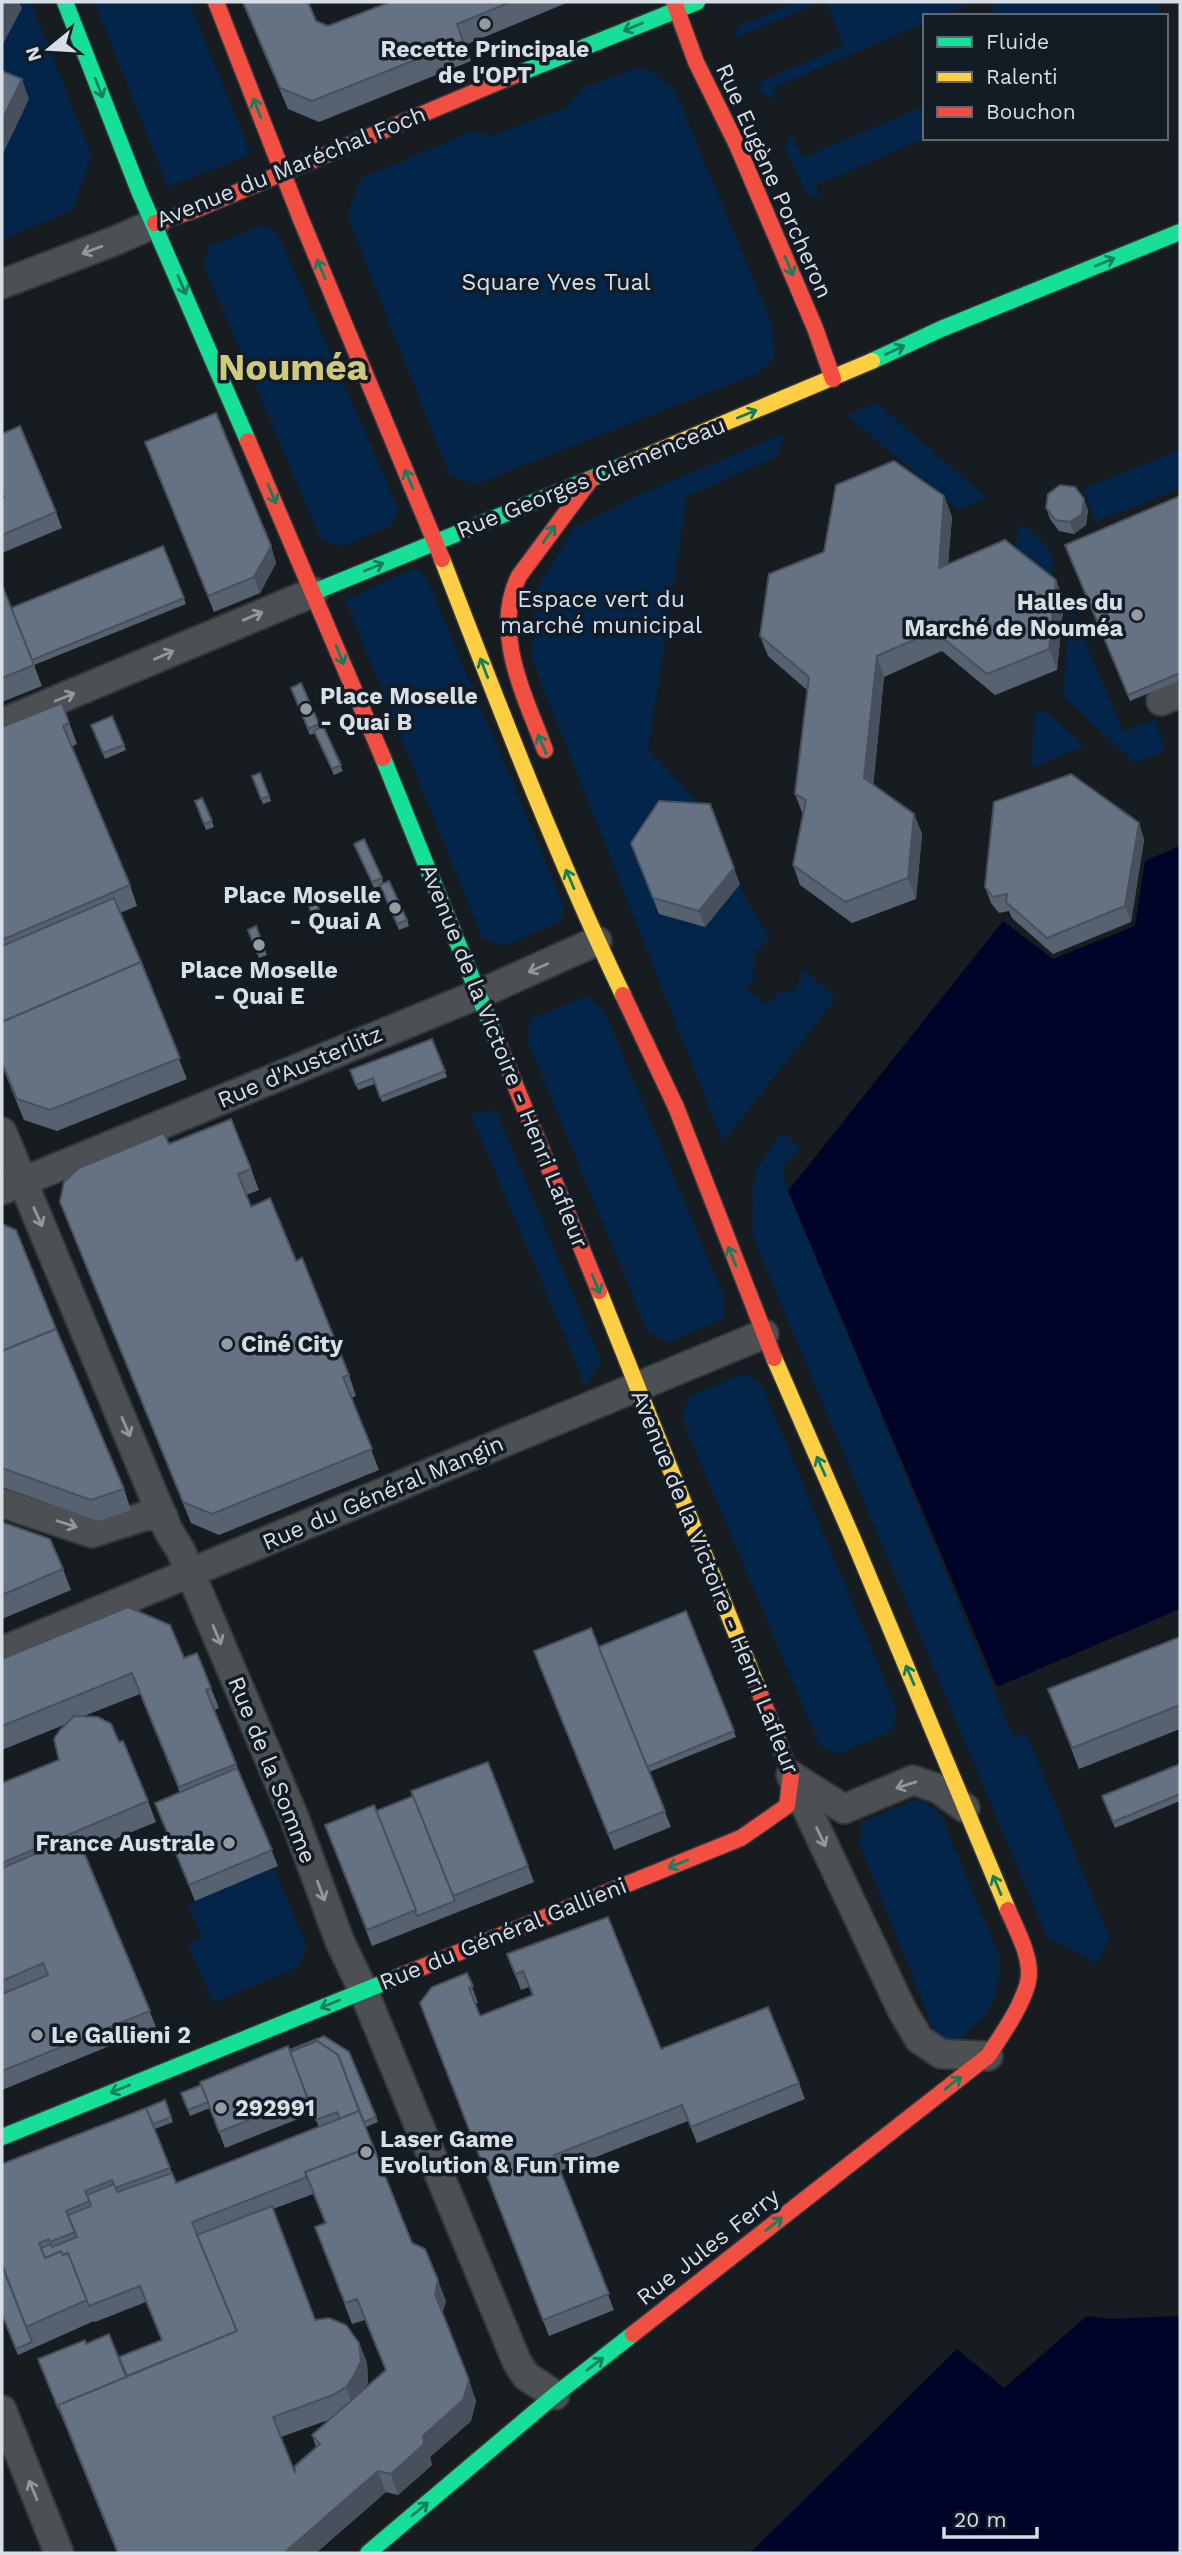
<svg xmlns="http://www.w3.org/2000/svg" width="1182" height="2555" font-family="'Work Sans',sans-serif">
	<style>
		.green { fill: #03254a }
		.water { fill: #020328 }
		.lines { fill: none; stroke-linecap: round; stroke-linejoin: round }
		.street-casing { stroke: #33373c; stroke-width: 32 }
		.fast-casing { stroke: #33373c; stroke-width: 19 }
		.slow-casing { stroke: #33373c; stroke-width: 19 }
		.jam-casing { stroke: #33373c; stroke-width: 19 }
		.street { stroke: #4d5052; stroke-width: 28 }
		.fast { stroke: #16e098; stroke-width: 16 }
		.slow { stroke: #ffcf43; stroke-width: 16 }
		.jam { stroke: #f24e42; stroke-width: 16 }
		.wall { fill: #576271; fill-rule: evenodd }
		.shaded-wall { fill: #47505c }
		.building { fill: #657283; stroke: #47505c; stroke-width: 2 }
		.oneway { stroke: #147e5e }
		.oneway2 { stroke: #92979c }
		.poi-dot { fill: #949aa0; stroke: #131b25; stroke-width: 2.5 }
		.labels { text-anchor: middle; dominant-baseline: central; stroke-width: 7; stroke-linejoin: round; paint-order: stroke }
		.poi-label { font-size: 23px; font-weight: bold; fill: #d8dee5; stroke: #131b25; text-anchor: start }
		.street-label { font-size: 23px; fill: #d8dee5; stroke: #131b25 }
		.park-label { font-size: 23px; fill: #d1e1f3; stroke: #131b25 }
		.town-label { font-size: 37px; font-weight: bold; fill: #d0c97b; stroke: #131b25 }
	</style>
	<rect width="100%" height="100%" fill="#171c21"/>
	<g class="green">
		<path d="M2,2h29l60,153 -18,54 -71,31z"/>
		<path d="M95,2h94l62,152 -83,33z"/>
		<path d="M797,2h25l-87,36 3,-12z"/>
		<path d="M827,2h146l-33,14h-15v7l-152,65 4,11 -14,-4 -5,-12 85,-37z"/>
		<path d="M990,2h166l5,14h-165z"/>
		<path d="M637,68l16,4 21,17 98,235 2,35 -18,15 -280,110 -26,-8 -102,-258 5,-20 9,-20 113,-48 16,6 76,-29 15,-19z"/>
		<path d="M925,106l1,32 -110,47 4,13 -14,-5 -21,-46 8,-11 9,22z"/>
		<path d="M265,225l14,11 120,274 -9,16 -48,21 -21,-8 -117,-273 6,-20z"/>
		<path d="M876,403l111,94 -28,13 -112,-95z"/>
		<path d="M785,433l-9,24 -89,39 -39,254 68,70 30,80 24,39 -16,14 -1,27 -8,9 22,16 10,-11 19,-4 7,-21 33,29 -113,144 -192,-485 4,-65 38,-63 70,-36z"/>
		<path d="M1180,450v38l-84,34 -13,-33z"/>
		<path d="M1020,523c23,17 40,28 30,59 -26,-20 -41,-23 -30,-59z"/>
		<path d="M416,568l11,11 136,324 -2,18 -55,25 -23,-7 -138,-339z"/>
		<path d="M1070,605l53,127 32,-12 10,31 -30,12 -72,-67z"/>
		<path d="M1045,710l39,36 -53,22 4,-55z"/>
		<path d="M587,996l17,14 120,287 -1,22 -56,24 -20,-13 -120,-291 4,-21z"/>
		<path d="M496,1110l105,251 -13,22h-6l-1,-9 -110,-259z"/>
		<path d="M782,1133l19,15 -19,20 6,23 225,545 13,-3 84,205 -13,26 -50,-27 -294,-700 -1,-46 6,-24z"/>
		<path d="M746,1373l16,13 134,321 -3,24 -55,23 -18,-8 -138,-327 7,-23z"/>
		<path d="M921,1798l19,15 60,145c-1,43 -12,62 -48,85l-16,-7 -77,-194 4,-21z"/>
		<path d="M274,1868l33,78 -8,21 -86,36 -25,-59 14,-6 -14,-34z"/>
	</g>
	<g class="water">
		<path d="M1180,846v763l-183,78 -209,-496 215,-270 50,38 82,-33 10,-65z"/>
		<path d="M1087,2316l22,3 71,-3v237h-430l207,-204 47,39z"/>
	</g>
	<g class="lines">
		<g class="street-casing">
			<g id="street">
				<path d="M2,284l115,-44 38,-17"/>
				<path d="M1161,701l19,-8"/>
				<path d="M2,723l312,-131"/>
				<path d="M2,1132l166,398 13,21 113,266 46,125 23,48 154,372 9,14 29,19"/>
				<path d="M2,1190l477,-196 118,-53"/>
				<path d="M2,1503l90,30 53,-17h18"/>
				<path d="M2,1651l762,-317"/>
				<path d="M791,1775l111,235 17,29 22,15 47,2"/>
				<path d="M792,1776l52,33 69,-29 26,9 26,19"/>
				<path d="M2,2410l57,143"/>
			</g>
		</g>
		<g class="fast-casing">
			<g id="fast">
				<path d="M65,2l74,189 109,250"/>
				<path d="M515,75l182,-73"/>
				<path d="M872,361l69,-32 239,-97"/>
				<path d="M314,592l313,-128"/>
				<path d="M383,758l113,280"/>
				<path d="M2,2137l401,-162"/>
				<path d="M368,2553l187,-158 78,-61"/>
			</g>
		</g>
		<g class="slow-casing">
			<g id="slow">
				<path d="M627,464l245,-103"/>
				<path d="M442,559c57,147 113,294 181,436"/>
				<path d="M599,1291l158,395"/>
				<path d="M774,1358l79,181 155,371"/>
			</g>
		</g>
		<g class="jam-casing">
			<g id="jam">
				<path d="M216,2l84,215 142,342"/>
				<path d="M674,2l22,60 41,83 78,183 18,51"/>
				<path d="M155,223l40,-13 320,-135"/>
				<path d="M248,441l135,317"/>
				<path d="M545,750c-20,-54 -54,-118 -26,-174l72,-97"/>
				<path d="M623,995l53,112 98,251"/>
				<path d="M496,1038l103,253"/>
				<path d="M403,1975l338,-137 46,-32 4,-31 -34,-89"/>
				<path d="M633,2334l355,-278c13,-20 41,-59 41,-83 0,-21 -13,-44 -21,-63"/>
			</g>
		</g>
		<use href="#street" class="street"/>
		<use href="#fast" class="fast"/>
		<use href="#slow" class="slow"/>
		<use href="#jam" class="jam"/>
	</g>
	<g class="wall">
		<path d="M242,2h66l8,19 12,5 62,-24h179l-104,43 6,16 -152,61 -31,-13z"/>
		<path d="M2,434l54,78 6,16 -60,25v-55l1,-1 -1,-3z"/>
		<path d="M145,442l126,104 5,17 -16,30 -46,19z"/>
		<path d="M944,496l8,21 -4,47 108,16 8,21 -7,69 -62,25 -53,-44 -58,26 -11,108 41,29 8,20 -6,65 -64,24 -52,-38 -7,-20 10,-50 -8,-21 12,-104 -39,-34 -8,-20 64,-84z"/>
		<path d="M1180,496v184l-50,21 -65,-156z"/>
		<path d="M1046,508l42,2 -2,15 -12,9 -15,-3 -9,-12z"/>
		<path d="M163,546l23,58 -152,61 8,21 -40,16v-117l9,23z"/>
		<path d="M301,683l19,45 23,43 -9,4 -19,-42 -5,2 -19,-47z"/>
		<path d="M62,703l15,41 -6,3 59,138 7,21 -17,7 67,166 -130,52 -33,-11 -22,-54v-339z"/>
		<path d="M112,716l14,34 -21,9 -14,-34z"/>
		<path d="M260,773l11,28 -8,3 -11,-28z"/>
		<path d="M202,798l12,29 -8,3 -11,-29z"/>
		<path d="M1139,823l5,17 -13,82 -78,32 -41,-36 -3,-7 -10,2 -8,-10 -6,-16z"/>
		<path d="M631,843l109,41 -35,43 -46,-13z"/>
		<path d="M356,849l26,29 1,6 24,36 2,6 -10,4 -19,-44 -6,2z"/>
		<path d="M316,901l10,28 -7,3 -11,-28z"/>
		<path d="M256,926l11,29 -8,3 -11,-28z"/>
		<path d="M432,1039l15,38 -65,25 -7,-18 -17,6 -8,-20z"/>
		<path d="M169,1144l82,25 8,21 -13,5 5,12 45,54 53,114 7,21 -5,2 28,72 -160,65 -28,-12 -131,-321z"/>
		<path d="M2,1224l54,105 68,160 7,21 -33,11 -96,-34z"/>
		<path d="M2,1522l61,47 8,21 -69,29z"/>
		<path d="M686,1611l50,126 -87,35 22,55 -57,23 -80,-199 64,-4z"/>
		<path d="M1180,1637v92l-101,40 -31,-80z"/>
		<path d="M184,1658l27,30 8,20 -5,2 64,156 -83,35 -40,-98 25,-10 -40,-99 -56,22 35,26 29,59 8,21 -72,30 72,175 -154,63v-307l57,-23 7,-36 -64,26v-91z"/>
		<path d="M1180,1764v37l-65,27 -13,-32z"/>
		<path d="M376,1811l152,55 6,16 -162,64 -41,-104z"/>
		<path d="M507,1954l154,95 138,34 6,16 -108,44 -9,-22 -128,50 54,139 -65,26 -129,-333 47,-30 11,30 -3,1 5,12 52,-21 -3,-8 -8,3z"/>
		<path d="M289,2050l60,2 29,70 -12,5 46,116 34,58 -4,13 34,87 -5,20 -41,36 2,8 -34,30 -12,-3 -70,61h-199l-79,-194 48,-15 33,14 43,-18 -16,-38 -51,20 -1,-1 -76,34 -16,-40v-151l163,-64 8,22 -18,7 21,54 143,-56 -6,-14 -88,35 -15,-40 -20,8 -9,-23zM313,2194l12,29 -10,4 37,97 13,-4 21,51 -20,17 2,-6 -1,-19 -8,-20 -44,-23 -42,-111zM331,2419l-19,16 4,12 -21,26 -14,-36z"/>
	</g>
	<g class="shaded-wall">
		<path d="M6,2h13l3,6 -20,38v-36z"/>
		<path d="M22,79l7,20 -27,57v-36z"/>
		<path d="M944,496l8,21 -6,72 -7,-21z"/>
		<path d="M1084,499l4,11 -2,15 -12,9 -4,-12z"/>
		<path d="M271,546l5,17 -16,30 -6,-16z"/>
		<path d="M1056,580l8,21 -7,69 -8,-21z"/>
		<path d="M877,656l7,21 -12,122 -8,-21z"/>
		<path d="M914,814l8,20 -6,65 -8,-21z"/>
		<path d="M1139,823l5,17 -13,82 -6,-16z"/>
		<path d="M734,868l6,16 -35,43 -6,-16z"/>
		<path d="M438,2280l8,21 -4,13 -7,-20z"/>
		<path d="M359,2343l8,20 1,19 -6,15 -9,11 -7,-21z"/>
		<path d="M469,2380l7,21 -5,20 -41,36 2,8 -34,30 -7,-21z"/>
		<path d="M378,2471l8,21 -70,61h-32z"/>
	</g>
	<g class="building">
		<path d="M2,2h4l-4,8z"/>
		<path d="M243,2h65l8,19 12,5 62,-24h121l-54,22 6,17 -151,60 -32,-13z"/>
		<path d="M2,71l20,8 -20,41z"/>
		<path d="M216,413l55,133 -17,31 -46,19 -63,-154z"/>
		<path d="M20,426l36,86 -54,23v-37l2,-1 -2,-4v-59z"/>
		<path d="M894,461l50,35 -5,72 66,-28 51,40 -7,69 -62,25 -53,-43 -57,25 -13,122 50,36 -6,64 -63,24 -52,-37 13,-65 -11,-6 14,-117 -49,-41 9,-62 55,-22 12,-67z"/>
		<path d="M1060,485l15,2 9,12 -2,15 -12,8 -15,-2 -9,-12 2,-14z"/>
		<path d="M1180,496v177l-52,22 -63,-150z"/>
		<path d="M163,546l21,52 -152,62 -21,-52z"/>
		<path d="M2,585l32,80 -32,13z"/>
		<path d="M301,683l18,41 -11,5 -17,-41z"/>
		<path d="M62,703l7,20 -6,3 67,159 -128,55v-213z"/>
		<path d="M112,716l12,29 -21,8 -12,-28z"/>
		<path d="M323,726l18,39 -9,4 -18,-38z"/>
		<path d="M260,773l9,23 -8,3 -9,-23z"/>
		<path d="M1071,774l68,49 -14,83 -78,32 -41,-36 1,-8 -14,3 -8,-10 9,-85z"/>
		<path d="M202,798l10,23 -8,3 -9,-23z"/>
		<path d="M659,801l51,3 24,64 -35,43 -46,-13 -22,-55z"/>
		<path d="M364,839l18,39 -10,4 -18,-38z"/>
		<path d="M389,881l18,39 -10,4 -17,-39z"/>
		<path d="M114,898l27,64 -139,60v-76z"/>
		<path d="M316,901l8,23 -7,3 -9,-23z"/>
		<path d="M256,926l9,24 -8,3 -9,-23z"/>
		<path d="M141,962l39,96 -130,52 -33,-11 -15,-36v-41z"/>
		<path d="M432,1039l13,32 -65,26 -7,-19 -17,7 -6,-15z"/>
		<path d="M231,1119l20,50 -13,5 13,33 19,-9 26,63 6,-3 47,117 -6,2 29,72 -160,65 -29,-12 -123,-300 4,-20 15,-14 85,-35 5,11z"/>
		<path d="M2,1224l14,6 40,99 -54,22z"/>
		<path d="M56,1329l68,160 -33,11 -89,-32v-117z"/>
		<path d="M2,1522l48,17 13,30 -61,26z"/>
		<path d="M128,1607l42,18 14,33 13,-5 14,35 -5,2 30,74 -57,23 -47,-114 -130,53v-67z"/>
		<path d="M686,1611l48,120 -87,36 -49,-120z"/>
		<path d="M591,1628l74,183 -57,23 -74,-183z"/>
		<path d="M1180,1637v68l-108,43 -24,-59z"/>
		<path d="M74,1716l24,1 13,7 8,18 4,-1 25,60 -146,62v-80l57,-23 -5,-21 6,-9z"/>
		<path d="M488,1762l40,104 -75,30 -42,-105z"/>
		<path d="M1180,1764v30l-67,28 -11,-26z"/>
		<path d="M237,1768l35,82 -83,35 -34,-82z"/>
		<path d="M413,1796l42,105 -38,15 -41,-105z"/>
		<path d="M374,1805l42,105 -49,20 -42,-105z"/>
		<path d="M77,1836l73,175 -148,60v-77l46,-19 -5,-12 -41,18v-113z"/>
		<path d="M608,1917l53,132 107,-42 31,76 -108,44 -9,-22 -128,50 55,139 -66,26 -123,-317 12,-16 35,-14 6,13 -4,2 11,28 53,-21 -10,-24 -8,3 -8,-20z"/>
		<path d="M324,2036l25,16 27,65 -12,5 -26,-67 -21,-14 -27,10 -1,-1z"/>
		<path d="M317,2041l21,14 21,56 -19,8 -3,-7 -21,8 -26,-68z"/>
		<path d="M288,2046l19,51 -88,35 -19,-50z"/>
		<path d="M201,2085l7,17 -20,8 -7,-17z"/>
		<path d="M165,2100l6,17 -18,7 -7,-16 -7,3z"/>
		<path d="M146,2108l24,60 -55,20 -3,-8 -27,11 5,10 -24,10 9,21 -25,10 -1,-3 -10,4 6,15 16,-7 2,4 5,-2 19,47 -61,27 -24,-63v-100z"/>
		<path d="M359,2111l14,35 -68,26 2,5 -115,45 45,109 -110,45 -8,-19 43,-17 -22,-54 -51,20 -21,-53 -5,2 -2,-4 -16,7 -4,-10 10,-4 1,3 25,-10 -9,-22 23,-9 -4,-11 27,-11 3,8 55,-19 4,10z"/>
		<path d="M373,2146l39,97 13,6 13,31 -3,14 34,86 -6,20 -40,36 1,8 -33,30 -13,-3 -94,82h-166l-60,-148 179,-74 -40,-96 75,-29 43,114 14,-2 17,7 13,18 2,18 -7,15 -8,11 -13,8 -60,22 22,56v-7l25,-22 -8,-9 74,-65 -29,-71 -12,4 -30,-76 11,-4 -21,-51z"/>
		<path d="M2,2266l30,76 -16,7 -14,-35z"/>
		<path d="M109,2334l17,43 -68,28 1,3h-1l-20,-49 47,-19 1,4z"/>
	</g>
	<defs><path id="oneway-shaft" d="M-6 0H5M1.5-3L5.5 0L1.5 3" fill="none" stroke-width="1.6" stroke-linecap="round" stroke-linejoin="round" transform="scale(1.75)"/></defs>
	<g class="oneway">
		<use href="#oneway-shaft" transform="translate(633 27) rotate(157)"/>
		<use href="#oneway-shaft" transform="translate(99 88) rotate(69)"/>
		<use href="#oneway-shaft" transform="translate(257 108) rotate(-111)"/>
		<use href="#oneway-shaft" transform="translate(1105 262) rotate(-22)"/>
		<use href="#oneway-shaft" transform="translate(789 266) rotate(67)"/>
		<use href="#oneway-shaft" transform="translate(321 269) rotate(-113)"/>
		<use href="#oneway-shaft" transform="translate(182 285) rotate(67)"/>
		<use href="#oneway-shaft" transform="translate(895 350) rotate(-25)"/>
		<use href="#oneway-shaft" transform="translate(747 414) rotate(-22)"/>
		<use href="#oneway-shaft" transform="translate(409 479) rotate(-113)"/>
		<use href="#oneway-shaft" transform="translate(272 494) rotate(67)"/>
		<use href="#oneway-shaft" transform="translate(549 534) rotate(-55)"/>
		<use href="#oneway-shaft" transform="translate(374 567) rotate(-22)"/>
		<use href="#oneway-shaft" transform="translate(340 655) rotate(68)"/>
		<use href="#oneway-shaft" transform="translate(484 668) rotate(-111)"/>
		<use href="#oneway-shaft" transform="translate(542 744) rotate(-113)"/>
		<use href="#oneway-shaft" transform="translate(570 879) rotate(-113)"/>
		<use href="#oneway-shaft" transform="translate(732 1256) rotate(-112)"/>
		<use href="#oneway-shaft" transform="translate(596 1284) rotate(68)"/>
		<use href="#oneway-shaft" transform="translate(821 1466) rotate(-114)"/>
		<use href="#oneway-shaft" transform="translate(910 1675) rotate(-113)"/>
		<use href="#oneway-shaft" transform="translate(678 1864) rotate(158)"/>
		<use href="#oneway-shaft" transform="translate(997 1885) rotate(-113)"/>
		<use href="#oneway-shaft" transform="translate(330 2004) rotate(158)"/>
		<use href="#oneway-shaft" transform="translate(953 2083) rotate(-38)"/>
		<use href="#oneway-shaft" transform="translate(120 2089) rotate(158)"/>
		<use href="#oneway-shaft" transform="translate(774 2224) rotate(-38)"/>
		<use href="#oneway-shaft" transform="translate(595 2364) rotate(-38)"/>
		<use href="#oneway-shaft" transform="translate(420 2509) rotate(-40)"/>
	</g>
	<g class="oneway2">
		<use href="#oneway-shaft" transform="translate(92 250) rotate(159)"/>
		<use href="#oneway-shaft" transform="translate(253 616) rotate(-23)"/>
		<use href="#oneway-shaft" transform="translate(164 655) rotate(-24)"/>
		<use href="#oneway-shaft" transform="translate(65 697) rotate(-22)"/>
		<use href="#oneway-shaft" transform="translate(538 968) rotate(156)"/>
		<use href="#oneway-shaft" transform="translate(38 1217) rotate(66)"/>
		<use href="#oneway-shaft" transform="translate(126 1427) rotate(67)"/>
		<use href="#oneway-shaft" transform="translate(67 1524) rotate(18)"/>
		<use href="#oneway-shaft" transform="translate(217 1635) rotate(67)"/>
		<use href="#oneway-shaft" transform="translate(906 1785) rotate(163)"/>
		<use href="#oneway-shaft" transform="translate(821 1837) rotate(65)"/>
		<use href="#oneway-shaft" transform="translate(321 1891) rotate(70)"/>
		<use href="#oneway-shaft" transform="translate(33 2490) rotate(-112)"/>
	</g>
	<g class="poi-dot">
		<circle cx="485" cy="24" r="7"/>
		<circle cx="1137" cy="615" r="7"/>
		<circle cx="306" cy="709" r="7"/>
		<circle cx="395" cy="908" r="7"/>
		<circle cx="259" cy="945" r="7"/>
		<circle cx="227" cy="1344" r="7"/>
		<circle cx="229" cy="1843" r="7"/>
		<circle cx="37" cy="2035" r="7"/>
		<circle cx="221" cy="2108" r="7"/>
		<circle cx="366" cy="2152" r="7"/>
	</g>
	<g class="labels">
		<g class="poi-label">
			<text x="485" y="49" text-anchor="middle">Recette Principale<tspan x="485" dy="26">de l'OPT</tspan></text>
			<text x="1123" y="602" text-anchor="end">Halles du<tspan x="1123" dy="26">Marché de Nouméa</tspan></text>
			<text x="320" y="696">Place Moselle<tspan x="320" dy="26">- Quai B</tspan></text>
			<text x="381" y="895" text-anchor="end">Place Moselle<tspan x="381" dy="26">- Quai A</tspan></text>
			<text x="259" y="970" text-anchor="middle">Place Moselle<tspan x="259" dy="26">- Quai E</tspan></text>
			<text x="241" y="1344">Ciné City</text>
			<text x="215" y="1843" text-anchor="end">France Australe</text>
			<text x="51" y="2035">Le Gallieni 2</text>
			<text x="235" y="2108">292991</text>
			<text x="380" y="2139">Laser Game<tspan x="380" dy="26">Evolution &amp; Fun Time</tspan></text>
		</g>
		<g class="street-label">
			<text transform="translate(291 167) rotate(-22)">Avenue du Maréchal Foch</text>
			<text transform="translate(774 181) rotate(66)">Rue Eugène Porcheron</text>
			<text transform="translate(591 478) rotate(-22)">Rue Georges Clemenceau</text>
			<text transform="translate(504 1056) rotate(68)">Avenue de la Victoire - Henri Lafleur</text>
			<text transform="translate(300 1067) rotate(-23)">Rue d'Austerlitz</text>
			<text transform="translate(383 1493) rotate(-23)">Rue du Général Mangin</text>
			<text transform="translate(715 1582) rotate(68)">Avenue de la Victoire - Henri Lafleur</text>
			<text transform="translate(272 1770) rotate(68)">Rue de la Somme</text>
			<text transform="translate(503 1934) rotate(-22)">Rue du Général Gallieni</text>
			<text transform="translate(708 2247) rotate(-38)">Rue Jules Ferry</text>
		</g>
		<g class="park-label">
			<text x="556" y="282">Square Yves Tual</text>
			<text x="601" y="599">Espace vert du<tspan x="601" dy="26">marché municipal</tspan></text>
		</g>
		<g class="town-label">
			<text x="293" y="367">Nouméa</text>
		</g>
	</g>
	<rect width="1182" height="2555" fill="none" stroke="#d8dee5" stroke-width="7"/>
	<rect x="923" y="14" width="245" height="126" fill="#131b25" stroke="#626972" stroke-width="2"/>
	<rect x="937" y="37" width="35" height="10" fill="#16e098" stroke="#626972" stroke-width="2"/>
	<text x="986" y="49" font-size="21" fill="#d8dee5">Fluide</text>
	<rect x="937" y="72" width="35" height="10" fill="#ffcf43" stroke="#626972" stroke-width="2"/>
	<text x="986" y="84" font-size="21" fill="#d8dee5">Ralenti</text>
	<rect x="937" y="107" width="35" height="10" fill="#f24e42" stroke="#626972" stroke-width="2"/>
	<text x="986" y="119" font-size="21" fill="#d8dee5">Bouchon</text>
	<g transform="translate(49 49) rotate(252)" stroke="#131b25" stroke-width="5" paint-order="stroke">
	<path d="M0-5L12 26L0 18L-12 26Z" fill="#d8dee5"/>
	<text y="-10" font-size="19" font-weight="bold" text-anchor="middle" fill="#d8dee5">N</text>
	</g>
	<path d="M944 2527v10h93v-10" fill="none" stroke="#d8dee5" stroke-width="3.5"/>
	<text x="954" y="2527" font-size="21" fill="#d8dee5" stroke="#131b25" stroke-width="5" paint-order="stroke">20 m</text>
</svg>
